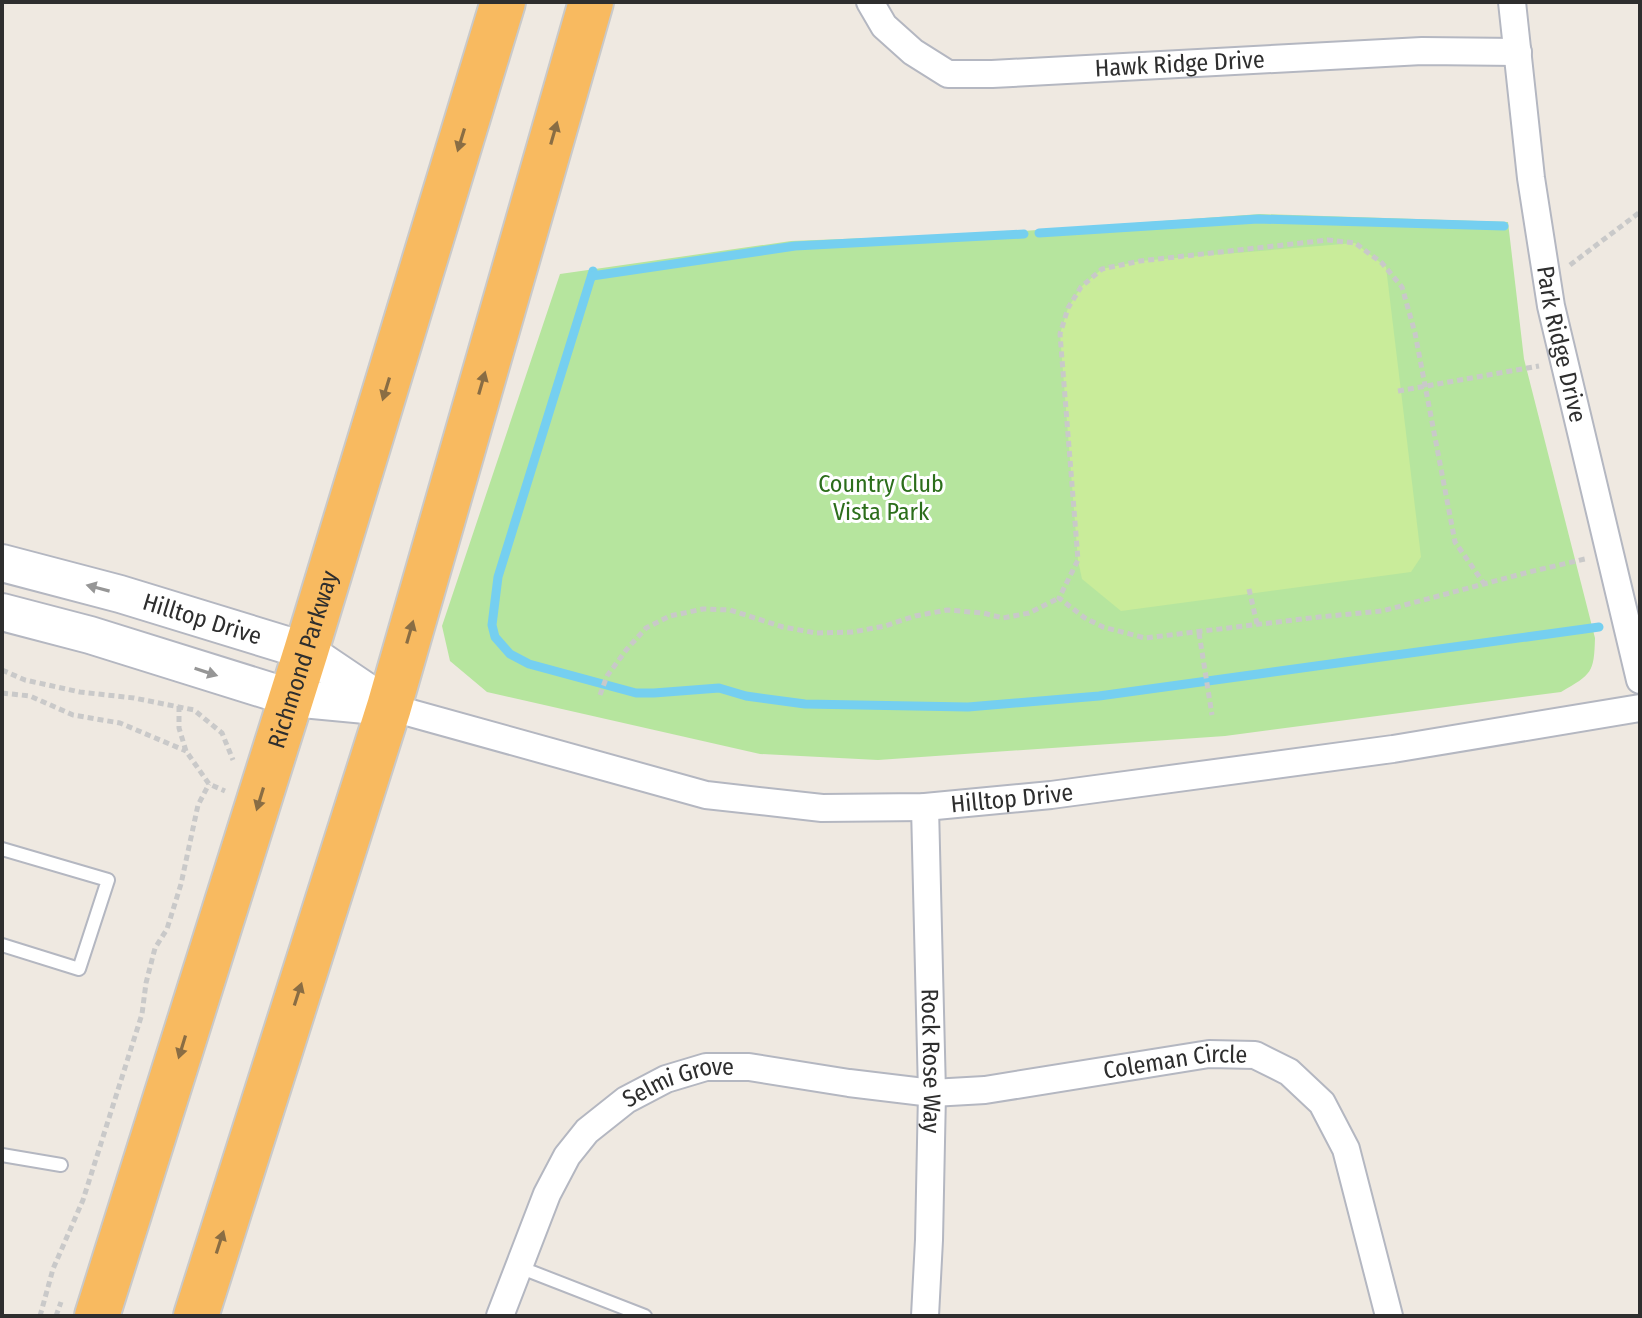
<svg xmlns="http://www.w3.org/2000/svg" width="1642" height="1318" font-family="'Fira Sans Condensed',sans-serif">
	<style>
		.green { fill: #b6e59e }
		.pitch { fill: #c9ec9a }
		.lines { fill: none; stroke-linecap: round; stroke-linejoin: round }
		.stream { stroke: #75cff0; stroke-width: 9 }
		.service-casing { stroke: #b4b7c1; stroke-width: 16 }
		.minor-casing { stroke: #b4b7c1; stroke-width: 30 }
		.secondary-casing { stroke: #b4b7c1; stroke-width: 40 }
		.trunk-casing { stroke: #c9c9c9; stroke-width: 48 }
		.path { stroke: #c9c9c9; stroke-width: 5; stroke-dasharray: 6 4; stroke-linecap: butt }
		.service { stroke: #fff; stroke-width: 12 }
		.minor { stroke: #fff; stroke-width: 26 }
		.secondary { stroke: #fff; stroke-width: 36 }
		.trunk { stroke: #f8ba60; stroke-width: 44 }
		.oneway { fill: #896d44 }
		.oneway2 { fill: #969696 }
		.labels { text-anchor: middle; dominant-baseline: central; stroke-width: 6; stroke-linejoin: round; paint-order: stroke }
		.street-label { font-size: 24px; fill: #2e2e2e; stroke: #fff }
		.park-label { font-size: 24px; fill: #2c6e1b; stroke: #fff }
	</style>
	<rect width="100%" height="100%" fill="#efe9e1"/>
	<path class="green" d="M1260,214l248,8 16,137 71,279c-1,35 -3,36 -34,54l-336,44 -347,24 -118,-6 -273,-62 -37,-31 -8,-35 118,-352 231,-33 205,-8z"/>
	<path class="pitch" d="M1355,243l31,24 35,290 -10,15 -290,39 -39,-32 -4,-19 -18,-226 8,-26 13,-21 21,-18 38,-8z"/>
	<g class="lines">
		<g class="stream">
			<path d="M1039,233l219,-14 246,7"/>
			<path d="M593,271l-95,306 -6,48 3,12 15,17 19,10 107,29h18l65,-5 27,8 59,8 163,3 131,-11 500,-69"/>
			<path d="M592,276l203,-30 229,-12"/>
		</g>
		<g class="service-casing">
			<g id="service">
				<path d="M2,849l106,31 -29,89 -77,-24"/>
				<path d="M2,1155l59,10"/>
				<path d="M519,1267l126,49"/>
			</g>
		</g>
		<g class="minor-casing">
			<g id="minor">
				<path id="s1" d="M870,2l14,24 29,26 35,22h44l430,-23 96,1"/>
				<path id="s2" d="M1512,2l19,176 20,128 89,374"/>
				<path id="s3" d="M389,707l317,88 116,13 103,-1 126,-12 342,-46 247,-41"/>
				<path id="s4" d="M925,807l7,286 -3,147 -4,76"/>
				<path id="s5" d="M500,1316l47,-122 20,-38 20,-25 39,-31 40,-21 40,-12h43l100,16 83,10 53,-3 224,-36 46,1 34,17 33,31 24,46 43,167"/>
			</g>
		</g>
		<g class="secondary-casing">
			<g id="secondary">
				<path id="s6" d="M2,563l118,31 186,57 83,56"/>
				<path d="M2,612l88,23 202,63 95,9"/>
			</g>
		</g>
		<g class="trunk-casing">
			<g id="trunk">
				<path id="s7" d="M97,1316l209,-665 197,-649"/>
				<path d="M196,1316l193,-609 202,-705"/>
			</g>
		</g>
		<g class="path">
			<path d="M1570,265l70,-53"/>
			<path d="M1398,391l141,-25"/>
			<path d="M1485,585l-30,-43 -40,-209 -13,-46 -20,-24 -27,-20 -27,-3 -188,21 -38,8 -21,18 -13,21 -8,26 18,226 -19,38 26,20 18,9 42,11 174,-21 63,-6 147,-39 56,-13"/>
			<path d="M1249,589l8,35"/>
			<path d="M1199,633l13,82"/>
			<path d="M2,670l23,10 55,12 54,6 60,12 28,23 11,27"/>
			<path d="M2,693l28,3 43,19 47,8 66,28"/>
			<path d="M600,695l7,-19 20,-27 19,-21 24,-12 33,-7 27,1 53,17 33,6 37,-1 32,-6 30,-10 32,-6 36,3 20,5 26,-5 30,-15"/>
			<path d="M179,706v22l7,23 23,33 16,7"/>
			<path d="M40,1316l13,-47 30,-69 59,-186 4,-31 9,-35 12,-19 14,-45 17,-79 11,-21"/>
			<path d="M56,1316l5,-14"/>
		</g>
		<use href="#service" class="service"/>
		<use href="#minor" class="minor"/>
		<use href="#secondary" class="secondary"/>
		<use href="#trunk" class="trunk"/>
	</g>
	<defs><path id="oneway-solid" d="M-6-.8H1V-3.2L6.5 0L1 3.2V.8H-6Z" transform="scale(2)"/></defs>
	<g class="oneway">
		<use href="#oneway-solid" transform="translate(554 133) rotate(-74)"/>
		<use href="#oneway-solid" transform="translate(461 140) rotate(107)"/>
		<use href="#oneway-solid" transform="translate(482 383) rotate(-74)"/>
		<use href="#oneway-solid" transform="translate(386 389) rotate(107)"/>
		<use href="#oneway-solid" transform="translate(410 632) rotate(-74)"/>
		<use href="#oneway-solid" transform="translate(260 799) rotate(107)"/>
		<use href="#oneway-solid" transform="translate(298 994) rotate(-72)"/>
		<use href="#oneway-solid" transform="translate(182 1047) rotate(107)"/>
		<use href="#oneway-solid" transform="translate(220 1242) rotate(-72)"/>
	</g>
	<g class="oneway2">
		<use href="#oneway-solid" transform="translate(98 588) rotate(-165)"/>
		<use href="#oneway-solid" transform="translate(206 672) rotate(18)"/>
	</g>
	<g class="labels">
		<g class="street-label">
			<text stroke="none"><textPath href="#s1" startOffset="340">Hawk Ridge Drive</textPath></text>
			<text stroke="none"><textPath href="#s2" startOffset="346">Park Ridge Drive</textPath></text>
			<text stroke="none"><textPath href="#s6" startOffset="208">Hilltop Drive</textPath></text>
			<text stroke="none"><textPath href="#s7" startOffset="688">Richmond Parkway</textPath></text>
			<text stroke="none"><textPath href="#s3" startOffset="636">Hilltop Drive</textPath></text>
			<text stroke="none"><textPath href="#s4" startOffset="254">Rock Rose Way</textPath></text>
			<text stroke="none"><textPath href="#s5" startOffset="816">Coleman Circle</textPath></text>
			<text stroke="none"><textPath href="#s5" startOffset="312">Selmi Grove</textPath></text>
		</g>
		<g class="park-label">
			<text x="881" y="484">Country Club<tspan x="881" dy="28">Vista Park</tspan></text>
		</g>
	</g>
	<rect width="1642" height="1318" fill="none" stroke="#2e2e2e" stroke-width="8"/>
</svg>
